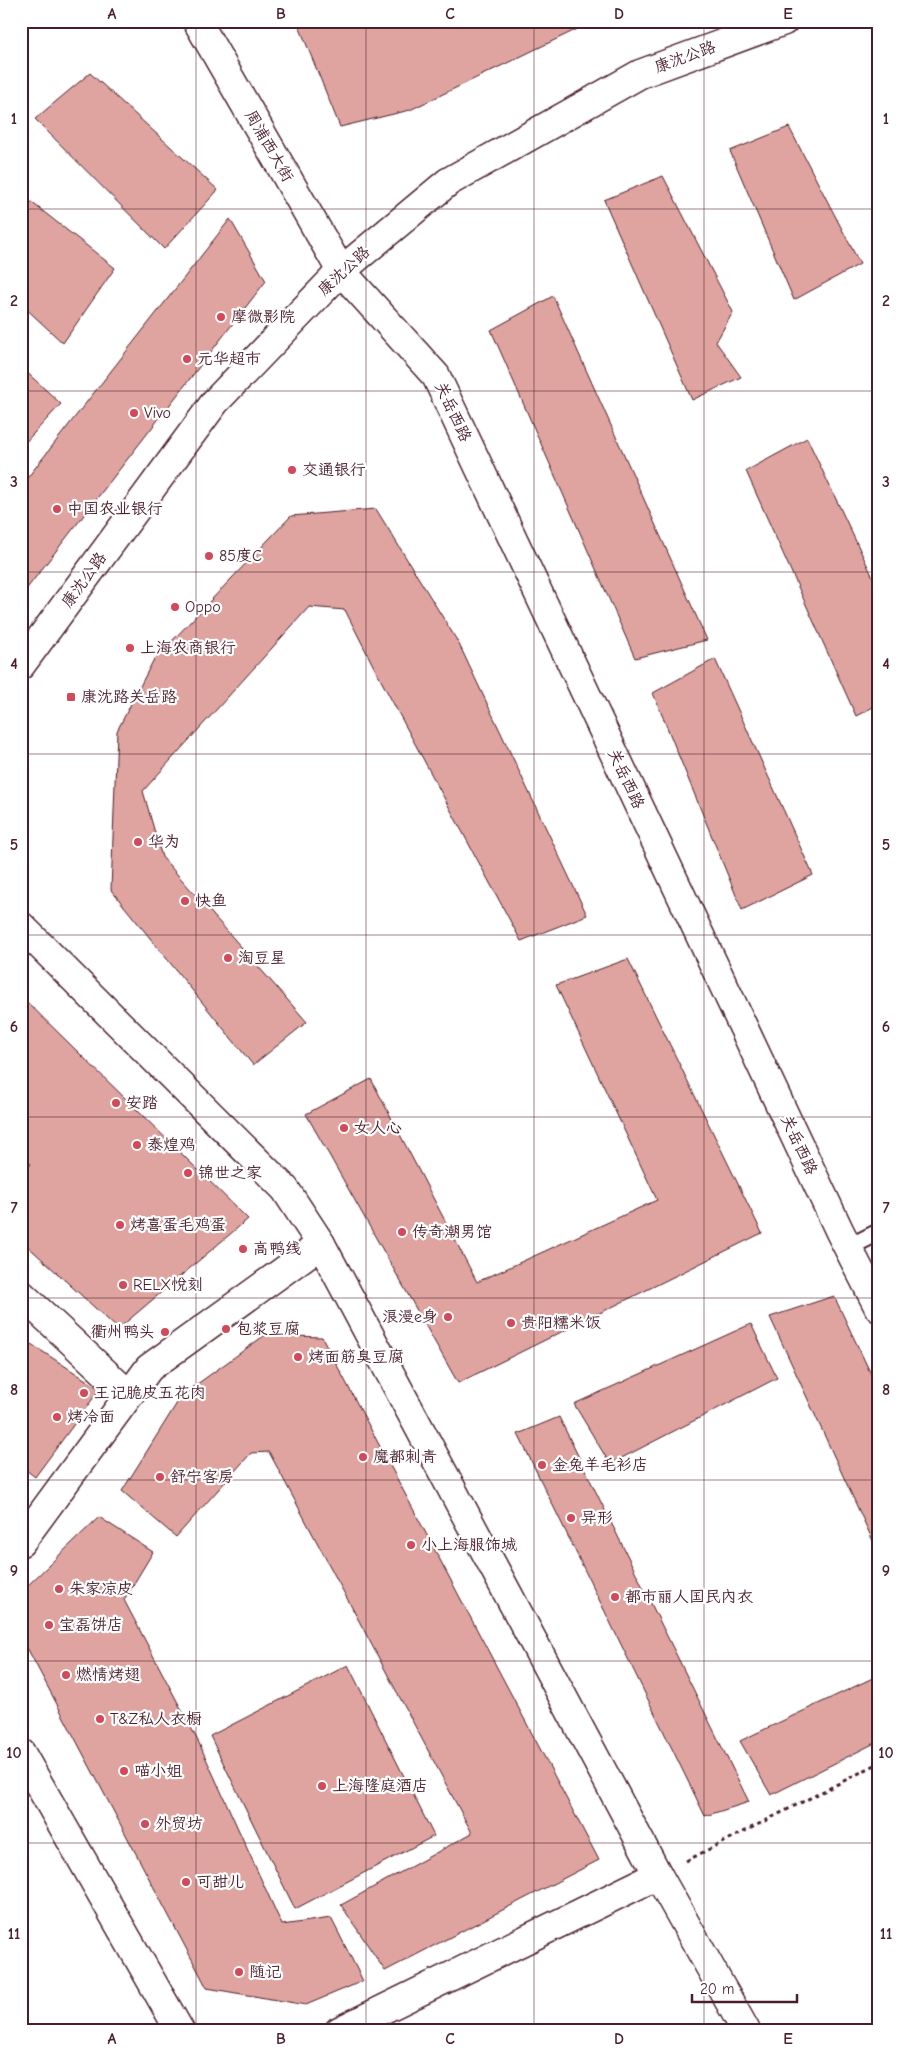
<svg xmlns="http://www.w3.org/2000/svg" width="900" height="2052" font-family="'Comic Neue','LXGW WenKai TC',sans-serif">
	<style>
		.building { fill: #dfa49f; stroke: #4a1f2b }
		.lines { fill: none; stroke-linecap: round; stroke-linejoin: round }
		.lane-casing { stroke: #4a1f2b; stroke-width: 20 }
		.street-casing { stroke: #4a1f2b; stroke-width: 31 }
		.secondary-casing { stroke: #4a1f2b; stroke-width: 31 }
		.path { stroke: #4a1f2b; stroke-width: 3; stroke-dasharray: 4 4; stroke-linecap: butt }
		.lane { stroke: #fff; stroke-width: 16 }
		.street { stroke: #fff; stroke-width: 28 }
		.secondary { stroke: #fff; stroke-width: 28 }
		.grid { fill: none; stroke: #4a1f2b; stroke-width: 1; stroke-opacity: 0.55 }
		.poi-dot { fill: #d1495b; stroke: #fff; stroke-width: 2 }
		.labels { text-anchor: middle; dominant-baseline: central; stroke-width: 4.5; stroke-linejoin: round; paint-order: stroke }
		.street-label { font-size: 16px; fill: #4a1f2b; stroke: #fff }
		.poi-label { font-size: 16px; fill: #4a1f2b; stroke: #fff; text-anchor: start }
		.neatline { fill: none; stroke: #4a1f2b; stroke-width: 2 }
		.grid-label { font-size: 16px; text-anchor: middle; font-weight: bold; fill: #4a1f2b }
	</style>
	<rect width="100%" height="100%" fill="#fff"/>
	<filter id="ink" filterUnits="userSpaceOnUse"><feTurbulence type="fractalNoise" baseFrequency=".02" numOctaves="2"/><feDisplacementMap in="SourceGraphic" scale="10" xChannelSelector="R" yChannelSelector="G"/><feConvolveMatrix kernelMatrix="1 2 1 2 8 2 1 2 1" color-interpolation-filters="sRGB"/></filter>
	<g filter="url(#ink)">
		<g class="building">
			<path d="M297,21h297l-184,89 -70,17z"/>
			<path d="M90,73l128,117 -54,59 -129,-130z"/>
			<path d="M789,127l71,137 -66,36 -64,-149z"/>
			<path d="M663,176l70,136 -17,30 25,35 -49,23 -88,-200z"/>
			<path d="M21,194l94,74 -52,75 -42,-39z"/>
			<path d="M230,219l36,62 -245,315v-110z"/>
			<path d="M553,296l154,344 -72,18 -144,-328z"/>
			<path d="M21,367l40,37 -40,43z"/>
			<path d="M807,438l72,152v114l-23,12 -110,-245z"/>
			<path d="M376,509l82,133 129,273 -66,26 -144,-268 -32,-63 -36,-3 -166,184 19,66 145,165 -54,43 -142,-175 6,-159 36,-70 138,-145z"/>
			<path d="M715,659l98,216 -71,35 -89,-217z"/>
			<path d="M628,959l134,274 -304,150 -152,-269 65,-35 106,203 180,-82 -101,-215z"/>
			<path d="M21,996l227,223 -130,110 -97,-89v-63l10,-13 -10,-9z"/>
			<path d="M834,1296l45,95v163l-109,-237z"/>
			<path d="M751,1324l26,54 -167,86 -36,-60z"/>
			<path d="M265,1335l57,2 277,523 -214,111 -44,-66 131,-72 -203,-381 -18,1 -75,84 -54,-46 60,-96z"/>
			<path d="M31,1344l69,45 -65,88 -14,-11v-110z"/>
			<path d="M559,1417l190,385 -44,14 -187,-382z"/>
			<path d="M99,1517l54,35 -29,48 74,141 84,184 49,-7 32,63 -57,24 -99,-17 -183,-346 -1,-52z"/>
			<path d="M348,1665l86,171 -139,73 -85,-173z"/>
			<path d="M879,1675v66l-108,54 -31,-54z"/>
		</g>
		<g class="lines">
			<g class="lane-casing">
				<path id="lane" d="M849,1247l30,-15"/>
			</g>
			<g class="street-casing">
				<g id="street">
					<path d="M197,21l144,250 95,105 404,856 39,76"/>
					<path d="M21,926l264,263 36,55 337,631 88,156"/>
					<path d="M21,1294l108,101"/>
					<path d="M21,1542l128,-174 172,-124"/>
					<path d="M21,1753l159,278"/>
					<path d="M339,2031l319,-156"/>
				</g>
			</g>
			<g class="secondary-casing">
				<path id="secondary" d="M21,665l194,-263 126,-131 107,-89 192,-108 144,-53"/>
			</g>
			<path class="path" d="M686,1861l193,-98"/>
			<use href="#lane" class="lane"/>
			<use href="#street" class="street"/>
			<use href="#secondary" class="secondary"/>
		</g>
	</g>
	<path class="grid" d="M196,21v2010M366,21v2010M534,21v2010M704,21v2010M21,209h858M21,391h858M21,572h858M21,754h858M21,935h858M21,1117h858M21,1298h858M21,1480h858M21,1661h858M21,1843h858"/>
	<g class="poi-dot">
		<circle cx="221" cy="317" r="5"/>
		<circle cx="187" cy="359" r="5"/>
		<circle cx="134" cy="413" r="5"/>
		<circle cx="292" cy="470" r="5"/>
		<circle cx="57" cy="509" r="5"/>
		<circle cx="209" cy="556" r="5"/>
		<circle cx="175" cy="607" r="5"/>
		<circle cx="130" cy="648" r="5"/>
		<rect x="66" y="692" width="10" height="10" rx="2.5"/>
		<circle cx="138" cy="842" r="5"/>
		<circle cx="185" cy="901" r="5"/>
		<circle cx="228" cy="958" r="5"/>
		<circle cx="116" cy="1103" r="5"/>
		<circle cx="344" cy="1128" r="5"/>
		<circle cx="137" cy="1145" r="5"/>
		<circle cx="188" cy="1173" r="5"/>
		<circle cx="120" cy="1225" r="5"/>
		<circle cx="402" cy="1232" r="5"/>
		<circle cx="243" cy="1249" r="5"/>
		<circle cx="123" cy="1285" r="5"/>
		<circle cx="448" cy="1317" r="5"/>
		<circle cx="511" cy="1323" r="5"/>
		<circle cx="226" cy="1329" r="5"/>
		<circle cx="165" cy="1332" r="5"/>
		<circle cx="298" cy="1357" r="5"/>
		<circle cx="84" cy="1393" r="5"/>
		<circle cx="57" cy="1417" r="5"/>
		<circle cx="363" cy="1457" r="5"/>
		<circle cx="542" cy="1465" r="5"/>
		<circle cx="160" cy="1477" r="5"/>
		<circle cx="571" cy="1518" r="5"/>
		<circle cx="411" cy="1545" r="5"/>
		<circle cx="59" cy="1589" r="5"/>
		<circle cx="615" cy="1597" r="5"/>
		<circle cx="49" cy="1625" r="5"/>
		<circle cx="66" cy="1675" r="5"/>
		<circle cx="100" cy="1719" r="5"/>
		<circle cx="124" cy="1771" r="5"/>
		<circle cx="322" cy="1786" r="5"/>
		<circle cx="145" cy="1824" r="5"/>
		<circle cx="186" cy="1882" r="5"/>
		<circle cx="239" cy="1972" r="5"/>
	</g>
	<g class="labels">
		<g class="street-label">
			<text transform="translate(685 57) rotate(-20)">康沈公路</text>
			<text transform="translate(269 146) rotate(60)">周浦西大街</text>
			<text transform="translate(344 271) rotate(-43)">康沈公路</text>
			<text transform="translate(453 412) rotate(65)">关岳西路</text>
			<text transform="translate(84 580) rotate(-54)">康沈公路</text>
			<text transform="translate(626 779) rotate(65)">关岳西路</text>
			<text transform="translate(799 1145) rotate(65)">关岳西路</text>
		</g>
		<g class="poi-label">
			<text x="231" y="317">摩微影院</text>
			<text x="197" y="359">元华超市</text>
			<text x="144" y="413">Vivo</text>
			<text x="302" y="470">交通银行</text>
			<text x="67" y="509">中国农业银行</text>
			<text x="219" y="556">85度C</text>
			<text x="185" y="607">Oppo</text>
			<text x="140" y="648">上海农商银行</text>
			<text x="81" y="697">康沈路关岳路</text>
			<text x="148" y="842">华为</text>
			<text x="195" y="901">快鱼</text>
			<text x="238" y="958">淘豆星</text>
			<text x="126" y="1103">安踏</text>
			<text x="354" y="1128">女人心</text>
			<text x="147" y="1145">泰煌鸡</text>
			<text x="198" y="1173">锦世之家</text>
			<text x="130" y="1225">烤喜蛋毛鸡蛋</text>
			<text x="412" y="1232">传奇潮男馆</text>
			<text x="253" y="1249">高鸭线</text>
			<text x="133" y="1285">RELX悦刻</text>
			<text x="438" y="1317" text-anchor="end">浪漫e身</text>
			<text x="521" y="1323">贵阳糯米饭</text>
			<text x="236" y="1329">包浆豆腐</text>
			<text x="155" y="1332" text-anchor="end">衢州鸭头</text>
			<text x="308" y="1357">烤面筋臭豆腐</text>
			<text x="94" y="1393">王记脆皮五花肉</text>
			<text x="67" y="1417">烤冷面</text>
			<text x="373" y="1457">魔都刺青</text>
			<text x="552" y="1465">金兔羊毛衫店</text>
			<text x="170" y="1477">舒宁客房</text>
			<text x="581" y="1518">异形</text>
			<text x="421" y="1545">小上海服饰城</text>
			<text x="69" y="1589">朱家凉皮</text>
			<text x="625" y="1597">都市丽人国民内衣</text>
			<text x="59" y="1625">宝磊饼店</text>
			<text x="76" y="1675">燃情烤翅</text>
			<text x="110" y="1719">T&amp;Z私人衣橱</text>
			<text x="134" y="1771">喵小姐</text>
			<text x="332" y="1786">上海隆庭酒店</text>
			<text x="155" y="1824">外贸坊</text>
			<text x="196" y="1882">可甜儿</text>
			<text x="249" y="1972">随记</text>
		</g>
	</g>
	<rect width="900" height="2052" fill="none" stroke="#fff" stroke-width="55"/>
	<path d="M692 1994v8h105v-8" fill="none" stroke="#4a1f2b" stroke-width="2.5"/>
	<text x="700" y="1994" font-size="15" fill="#4a1f2b" stroke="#ffffff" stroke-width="4" paint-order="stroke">20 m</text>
	<rect x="28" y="28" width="844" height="1996" class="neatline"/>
	<g class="grid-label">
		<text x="112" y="19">A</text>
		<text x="281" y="19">B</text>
		<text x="450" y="19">C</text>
		<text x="619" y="19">D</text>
		<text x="788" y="19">E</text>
		<text x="14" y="124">1</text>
		<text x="886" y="124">1</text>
		<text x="14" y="306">2</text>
		<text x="886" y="306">2</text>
		<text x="14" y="487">3</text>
		<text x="886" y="487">3</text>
		<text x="14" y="669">4</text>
		<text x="886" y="669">4</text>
		<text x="14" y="850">5</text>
		<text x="886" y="850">5</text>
		<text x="14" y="1032">6</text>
		<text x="886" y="1032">6</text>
		<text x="14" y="1213">7</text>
		<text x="886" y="1213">7</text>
		<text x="14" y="1395">8</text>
		<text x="886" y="1395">8</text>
		<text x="14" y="1576">9</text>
		<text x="886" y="1576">9</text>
		<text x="14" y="1758">10</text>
		<text x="886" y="1758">10</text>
		<text x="14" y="1939">11</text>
		<text x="886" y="1939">11</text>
		<text x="112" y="2044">A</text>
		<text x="281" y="2044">B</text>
		<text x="450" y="2044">C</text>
		<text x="619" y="2044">D</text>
		<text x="788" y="2044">E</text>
	</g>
</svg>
